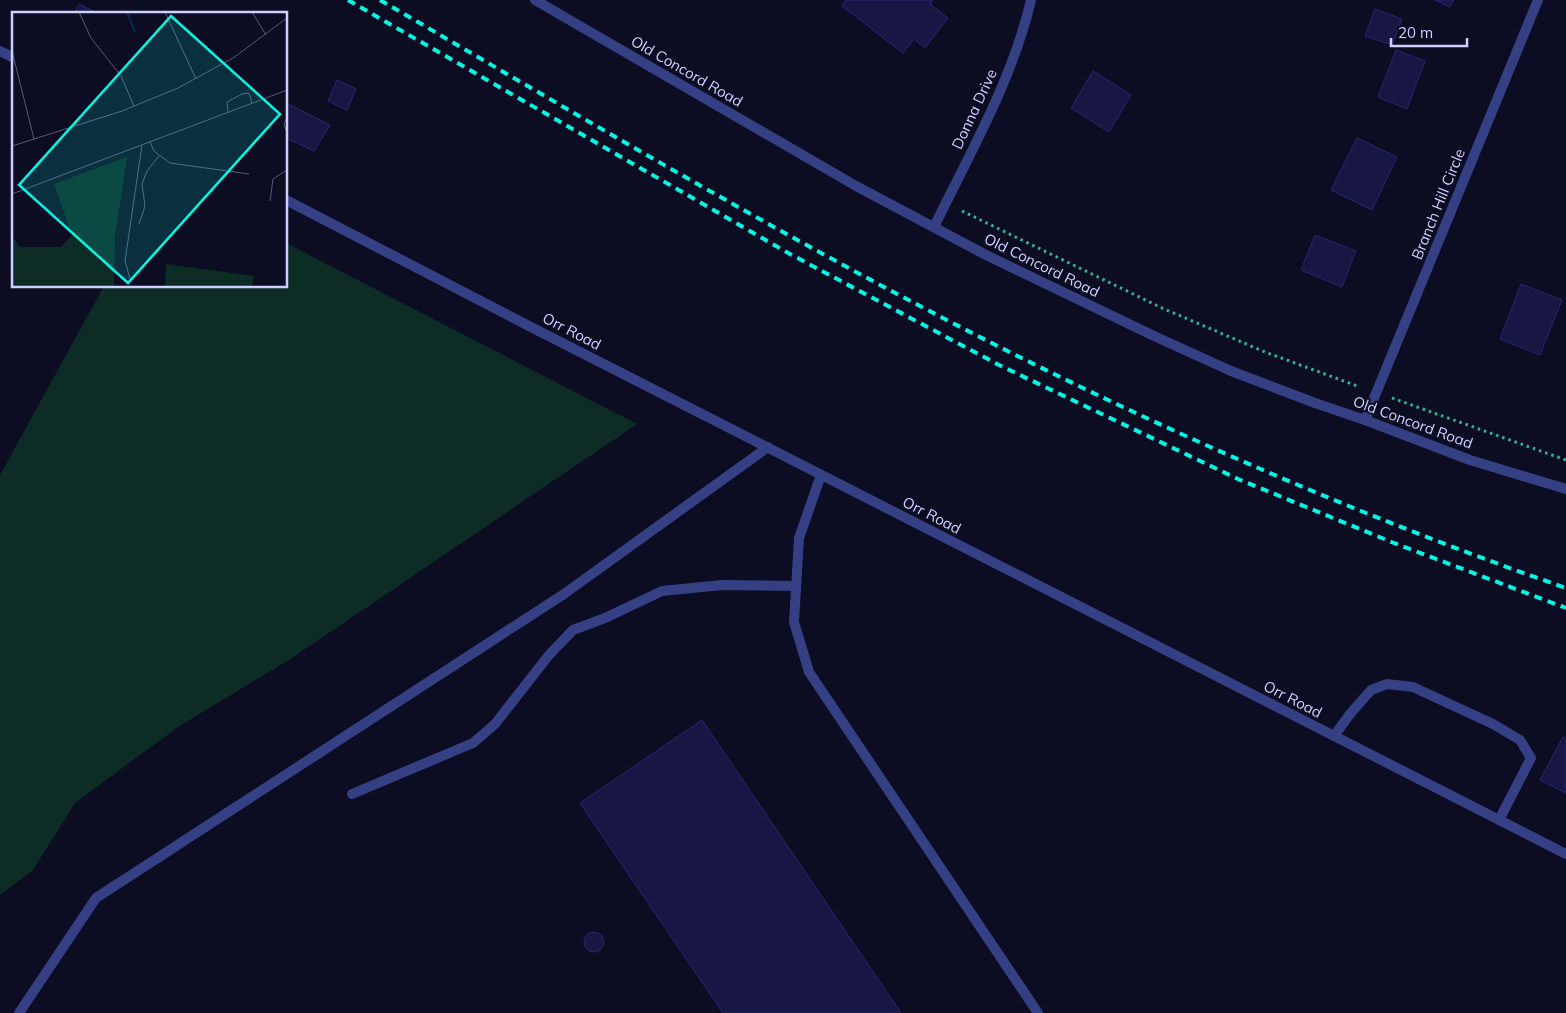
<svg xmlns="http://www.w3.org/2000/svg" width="1566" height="1013" font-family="Mulish,sans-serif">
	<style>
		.green { fill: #0e2c26 }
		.building { fill: #181744; stroke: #292772 }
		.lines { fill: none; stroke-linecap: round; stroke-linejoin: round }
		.path { stroke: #26ba97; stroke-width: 3; stroke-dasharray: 2.5 4; stroke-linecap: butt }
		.service { stroke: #343f84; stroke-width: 10 }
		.minor { stroke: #343f84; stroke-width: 10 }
		.tertiary { stroke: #343f84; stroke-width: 10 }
		.rail { stroke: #00f8e5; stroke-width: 4; stroke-dasharray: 8 6; stroke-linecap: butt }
		.labels { text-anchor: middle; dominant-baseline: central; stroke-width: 4; stroke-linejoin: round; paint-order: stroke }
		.street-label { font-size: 15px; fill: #cdd0ff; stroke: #0c0c22 }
		.inset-river { fill: none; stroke: #082945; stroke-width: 2.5 }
		.inset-road { fill: none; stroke: #595a7a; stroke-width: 1 }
		.view { fill: #00f8e5; fill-opacity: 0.15; stroke: #00f8e5; stroke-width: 2.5 }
		.inset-edge { fill: none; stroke: #cdd0ff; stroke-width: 2.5 }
	</style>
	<rect width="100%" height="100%" fill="#0c0c22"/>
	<path class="green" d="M286,243l351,181 -345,234 -114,69 -103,76 -42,67 -33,25v-420l104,-189h182z"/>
	<g class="building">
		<path d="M846,0h87l-3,4 18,14 -23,30 -11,-9 -11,14 -61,-47z"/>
		<path d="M1435,0h19l-4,7z"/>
		<path d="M79,4l20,10h-25z"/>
		<path d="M1375,9l27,10 -10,26 -27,-9z"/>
		<path d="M1396,50l29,11 -18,48 -29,-12z"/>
		<path d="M1093,71l38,24 -22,37 -38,-24z"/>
		<path d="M337,80l19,9 -9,21 -19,-9z"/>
		<path d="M286,103l44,22 -16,26 -28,-13z"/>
		<path d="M1357,138l40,19 -25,53 -41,-20z"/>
		<path d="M1315,235l41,16 -14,36 -41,-17z"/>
		<path d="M1521,284l41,16 -22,55 -40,-16z"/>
		<path d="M702,720l199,293h-178l-143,-210z"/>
		<path d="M1563,737l3,2v54l-26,-13z"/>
		<circle cx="594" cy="942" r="10"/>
	</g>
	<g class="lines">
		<g class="path">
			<path d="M962,211l200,97 103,44 95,35"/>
			<path d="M1392,398l174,62"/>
		</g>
		<g class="service">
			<path d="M821,475l-22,63 -5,84 15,50 229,341"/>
			<path d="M1334,736l16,-22 21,-24 16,-6 26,3 80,37 27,16 11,18 -32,62"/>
			<path d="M352,794l121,-51 22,-19 54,-69 24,-25 32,-12 57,-27 60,-6 74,1"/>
			<path d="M19,1013l77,-115 468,-304 204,-147"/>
		</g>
		<g class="minor">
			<path d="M0,51l14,7"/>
			<path d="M286,200l241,125 1039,529"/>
			<path d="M934,227c36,-74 78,-146 97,-227"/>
			<path d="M1365,420l173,-420"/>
		</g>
		<path class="tertiary" d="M535,0l321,186 130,69 168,81 77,35 84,32 50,17 105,40 96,29"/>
		<g class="rail">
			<path d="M348,0l442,254 209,111 239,114 156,64 172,65"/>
			<path d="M380,0c186,108 372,219 563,318 200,104 410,196 623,270"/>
		</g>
	</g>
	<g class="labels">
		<g class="street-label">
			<text transform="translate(687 71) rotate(30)">Old Concord Road</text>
			<text transform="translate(974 109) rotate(-65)">Donna Drive</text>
			<text transform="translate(1438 204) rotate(-68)">Branch Hill Circle</text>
			<text transform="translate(1042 265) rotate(26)">Old Concord Road</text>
			<text transform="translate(572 331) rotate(27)">Orr Road</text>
			<text transform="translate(1413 422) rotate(20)">Old Concord Road</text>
			<text transform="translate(932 515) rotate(27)">Orr Road</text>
			<text transform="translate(1293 699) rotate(27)">Orr Road</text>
		</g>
	</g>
	<g transform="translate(12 12)">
		<rect width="275" height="275" fill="#0c0c22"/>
		<path d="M115,145l-12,79 -1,51h-102v-51l8,11h41l11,-12 -18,-51zM154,252l88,12 -2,11h-87z" fill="#0e2c26"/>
		<path class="inset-river" d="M115,0l8,20"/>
		<path class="inset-road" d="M67,0l12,26 30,38 13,30M153,0l31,67M240,0l14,23M0,39l22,88M216,101l-1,-11 15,-8 7,-1 3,10M275,104l-3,9 3,8M138,130l4,9 16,12 79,11M0,134l110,-35 56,-23 55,-30 54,-40M0,182l275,-104M258,189l3,-22 14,-9M127,212l6,-18 -3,-22 5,-13 12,-15M119,270l-6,-21 17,-116"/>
		<path class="view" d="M159,4l109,98 -152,169 -109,-98z"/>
		<rect width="275" height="275" class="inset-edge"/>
	</g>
	<path d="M1391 38v8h76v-8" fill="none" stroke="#cdd0ff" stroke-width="2.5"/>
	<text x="1398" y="38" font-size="15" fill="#cdd0ff" stroke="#0c0c22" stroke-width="4" paint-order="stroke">20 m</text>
</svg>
